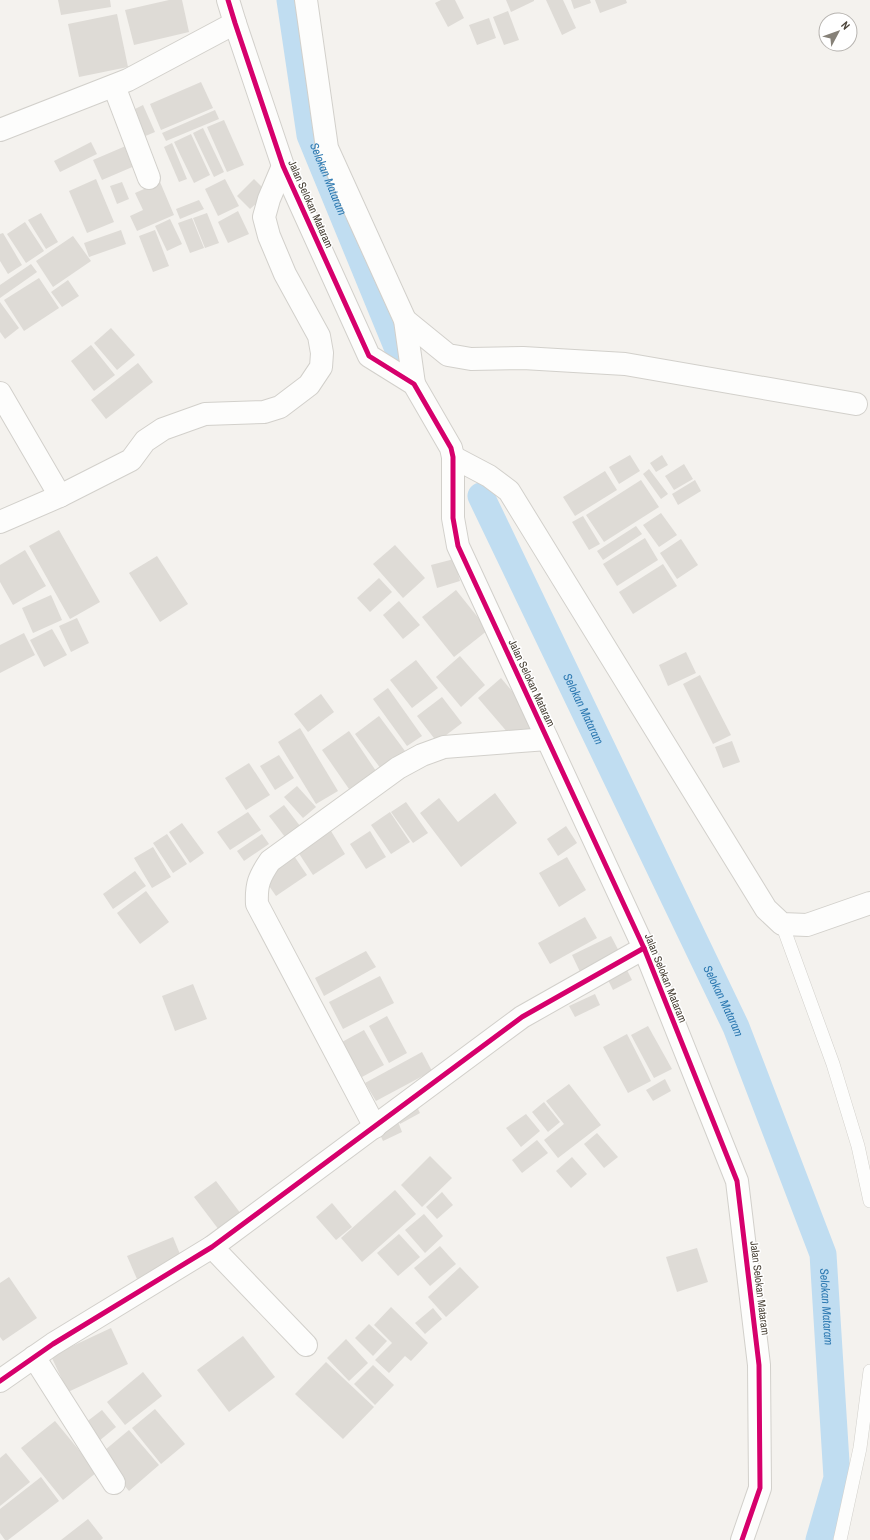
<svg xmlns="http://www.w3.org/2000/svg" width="870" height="1540" font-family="'Archivo Narrow',sans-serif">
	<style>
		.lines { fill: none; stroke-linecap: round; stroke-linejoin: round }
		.canal { stroke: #c0ddf1; stroke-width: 27 }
		.building { fill: #dedbd6 }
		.service-casing { stroke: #d2d0cb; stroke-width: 14 }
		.minor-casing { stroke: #d2d0cb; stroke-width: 24 }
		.service { stroke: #fdfdfc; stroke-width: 13 }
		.minor { stroke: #fdfdfc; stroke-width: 22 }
		.cycleway-casing { stroke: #fff; stroke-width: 8 }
		.cycleway { stroke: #d6006c; stroke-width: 5 }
		.labels { text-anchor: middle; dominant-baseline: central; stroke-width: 3; stroke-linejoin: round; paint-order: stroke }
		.street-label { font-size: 11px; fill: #4b4439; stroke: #fff }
		.water-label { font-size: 12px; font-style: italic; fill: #2e7ab2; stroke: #fff }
	</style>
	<rect width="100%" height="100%" fill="#f4f2ee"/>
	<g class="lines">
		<g class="canal">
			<path id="s1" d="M290,0l20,135 88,214"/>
			<path id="s2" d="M481,496l255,531 87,227 14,224 -18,62"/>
		</g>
	</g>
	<g class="building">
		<path d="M58,0h52l1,7 -50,8z"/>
		<path d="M169,0h13l7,32 -55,13 -9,-35z"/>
		<path d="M441,0h14l9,18 -16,9 -13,-24z"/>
		<path d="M506,0h28v1l-23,11z"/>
		<path d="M546,0h17l13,28 -14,7z"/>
		<path d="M571,0h19l1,3 -17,6z"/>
		<path d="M595,0h31l1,3 -27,10z"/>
		<path d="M508,11l11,29 -15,5 -11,-28z"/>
		<path d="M117,14l11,53 -49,10 -11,-53z"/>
		<path d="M489,18l7,20 -19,7 -8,-20z"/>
		<path d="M201,82l12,26 -52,22 -11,-26z"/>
		<path d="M143,105l12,27 -12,5 -12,-26z"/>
		<path d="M215,110l4,9 -53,22 -4,-8z"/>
		<path d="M224,120l20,45 -17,7 -20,-45z"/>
		<path d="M203,128l21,44 -10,5 -21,-44z"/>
		<path d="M191,134l19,41 -16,8 -20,-41z"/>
		<path d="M91,142l6,12 -37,18 -6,-11z"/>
		<path d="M172,143l15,36 -8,3 -15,-35z"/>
		<path d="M128,145l9,20 -35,15 -9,-20z"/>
		<path d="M96,179l18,43 -27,11 -18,-42z"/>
		<path d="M225,179l14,27 -21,10 -13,-27z"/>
		<path d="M254,179l14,14 -18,16 -13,-13z"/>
		<path d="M122,182l7,17 -12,5 -7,-18z"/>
		<path d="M160,182l14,33 -37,16 -7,-15 13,-6 -8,-17z"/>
		<path d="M199,200l5,9 -24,10 -4,-10z"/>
		<path d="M238,211l11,23 -21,9 -10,-21z"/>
		<path d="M41,213l17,29 -12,7 -18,-29z"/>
		<path d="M207,213l12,30 -14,5 -12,-30z"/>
		<path d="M192,218l12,30 -14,5 -12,-30z"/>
		<path d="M170,219l12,25 -15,7 -12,-25z"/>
		<path d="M25,222l19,29 -18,12 -19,-29z"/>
		<path d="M121,230l5,14 -37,13 -5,-14z"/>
		<path d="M155,230l14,36 -16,6 -14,-36z"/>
		<path d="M3,233l19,32 -14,9 -8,-13v-27z"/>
		<path d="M73,236l18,25 -38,26 -17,-26z"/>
		<path d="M31,264l6,8 -37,26v-13z"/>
		<path d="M39,278l20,30 -35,23 -20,-31z"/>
		<path d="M68,280l11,16 -17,11 -11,-15z"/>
		<path d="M0,302l19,26 -14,11 -5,-7z"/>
		<path d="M111,328l24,27 -18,15 -23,-27z"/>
		<path d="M91,345l24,30 -21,16 -23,-30z"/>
		<path d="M138,363l15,19 -47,37 -15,-19z"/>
		<path d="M630,455l10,16 -21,13 -10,-17z"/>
		<path d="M662,455l6,10 -12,7 -6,-9z"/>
		<path d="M684,464l9,15 -19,11 -9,-14z"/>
		<path d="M649,469l19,25 -7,5 -18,-25z"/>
		<path d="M605,471l12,19 -42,26 -12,-19z"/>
		<path d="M641,480l18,27 -55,35 -18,-27z"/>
		<path d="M695,480l6,11 -23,14 -6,-11z"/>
		<path d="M661,513l16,22 -18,12 -16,-22z"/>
		<path d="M583,516l17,28 -11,6 -17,-28z"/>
		<path d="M636,526l6,8 -39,26 -6,-9z"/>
		<path d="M59,530l41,72 -30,17 -41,-73z"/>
		<path d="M645,538l13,22 -41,26 -14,-22z"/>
		<path d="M681,539l17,26 -21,14 -17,-26z"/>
		<path d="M395,545l30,33 -22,20 -30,-34z"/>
		<path d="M25,550l21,36 -33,19 -13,-23v-17z"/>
		<path d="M157,556l31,48 -28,18 -31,-49z"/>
		<path d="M454,559l6,22 -23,7 -6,-23z"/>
		<path d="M663,564l14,22 -44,28 -14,-22z"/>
		<path d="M379,578l13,14 -22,20 -13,-14z"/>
		<path d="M456,590l32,40 -34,27 -32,-40z"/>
		<path d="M51,595l11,25 -29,13 -11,-25z"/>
		<path d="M399,601l21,24 -17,14 -20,-24z"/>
		<path d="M77,618l12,25 -18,9 -12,-26z"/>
		<path d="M52,629l15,26 -23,12 -14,-27z"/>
		<path d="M24,633l11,22 -35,18v-28z"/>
		<path d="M686,652l10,21 -28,13 -9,-21z"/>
		<path d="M460,656l25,29 -24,22 -25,-30z"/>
		<path d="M416,660l22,28 -26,20 -22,-28z"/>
		<path d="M700,675l31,60 -18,9 -30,-60z"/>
		<path d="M501,678l37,44 -23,19 -37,-43z"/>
		<path d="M388,688l34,48 -15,10 -34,-47z"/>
		<path d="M321,694l13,18 -26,20 -14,-18z"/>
		<path d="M442,697l20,26 -25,19 -20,-26z"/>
		<path d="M379,716l26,35 -24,18 -26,-35z"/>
		<path d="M300,728l38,63 -22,13 -38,-62z"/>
		<path d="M349,731l27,40 -27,18 -27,-39z"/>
		<path d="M732,741l8,21 -17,6 -8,-21z"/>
		<path d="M279,755l15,23 -19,12 -15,-24z"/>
		<path d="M249,763l21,32 -24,15 -21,-32z"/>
		<path d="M297,786l19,21 -13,11 -19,-21z"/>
		<path d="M495,793l22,30 -56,44 -41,-54 19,-15 19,24z"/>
		<path d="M406,802l22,31 -15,10 -22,-31z"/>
		<path d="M284,805l16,21 -15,11 -16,-21z"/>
		<path d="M248,812l13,18 -31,20 -13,-18z"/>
		<path d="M390,812l20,30 -19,12 -20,-29z"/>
		<path d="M182,823l22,30 -14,10 -21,-31z"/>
		<path d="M566,826l11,17 -19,13 -11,-17z"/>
		<path d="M331,831l14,23 -32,21 -15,-23z"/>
		<path d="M370,831l16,26 -20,12 -16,-25z"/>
		<path d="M167,834l20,30 -14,9 -20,-30z"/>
		<path d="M262,834l7,10 -25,17 -7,-10z"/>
		<path d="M153,847l18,30 -19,11 -18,-30z"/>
		<path d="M294,856l13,19 -31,21 -13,-19z"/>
		<path d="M567,857l19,33 -27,17 -20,-34z"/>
		<path d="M135,871l11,15 -33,23 -10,-15z"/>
		<path d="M146,891l23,31 -29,22 -23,-31z"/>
		<path d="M585,917l12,21 -47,26 -12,-21z"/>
		<path d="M611,936l11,21 -40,19 -10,-21z"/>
		<path d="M366,951l10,16 -52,29 -9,-18z"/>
		<path d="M626,968l6,12 -19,10 -6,-12z"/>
		<path d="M380,976l14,27 -51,26 -14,-27z"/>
		<path d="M193,984l14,35 -32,12 -13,-35z"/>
		<path d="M595,994l5,11 -25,12 -6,-11z"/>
		<path d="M387,1016l20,37 -18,10 -20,-37z"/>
		<path d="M648,1026l24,43 -18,9 -23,-43z"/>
		<path d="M364,1030l20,35 -22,12 -20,-35z"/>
		<path d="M627,1034l24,47 -23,12 -25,-46z"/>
		<path d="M422,1052l10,19 -56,30 -11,-18z"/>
		<path d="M665,1079l6,12 -18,10 -7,-11z"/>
		<path d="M569,1084l32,41 -43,33 -14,-18 20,-16 -18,-23z"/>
		<path d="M544,1102l16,20 -12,10 -16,-20z"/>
		<path d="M415,1103l5,10 -20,11 -6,-11z"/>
		<path d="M526,1114l14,17 -19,16 -15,-19z"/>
		<path d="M397,1119l5,13 -19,9 -6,-13z"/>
		<path d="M597,1133l21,24 -14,11 -20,-24z"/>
		<path d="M537,1140l11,13 -26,20 -10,-13z"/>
		<path d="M430,1156l22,22 -30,29 -21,-22z"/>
		<path d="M572,1157l15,17 -16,14 -15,-17z"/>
		<path d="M216,1181l25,33 -22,16 -25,-33z"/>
		<path d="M395,1190l21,24 -54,48 -21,-24z"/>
		<path d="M442,1192l11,13 -16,14 -11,-12z"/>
		<path d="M332,1203l20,24 -16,13 -20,-23z"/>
		<path d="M424,1214l19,22 -18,17 -20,-23z"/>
		<path d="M399,1234l21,23 -22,19 -21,-23z"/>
		<path d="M173,1237l9,22 -45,20 -10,-23z"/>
		<path d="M440,1246l16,18 -26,22 -16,-18z"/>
		<path d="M697,1248l11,34 -31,10 -11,-35z"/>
		<path d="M460,1267l19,20 -33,30 -18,-20z"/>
		<path d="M9,1277l28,41 -34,23 -3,-4v-54z"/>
		<path d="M391,1307l37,36 -17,18 -6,-5 -16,17 -14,-13 17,-17 -18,-18z"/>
		<path d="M433,1308l9,11 -17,15 -10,-11z"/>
		<path d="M369,1324l18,17 -14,15 -18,-18z"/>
		<path d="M111,1328l17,36 -60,28 -17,-36z"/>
		<path d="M243,1336l32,41 -46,35 -32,-42z"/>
		<path d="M346,1339l22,24 -19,18 -22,-23z"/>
		<path d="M326,1362l48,45 -31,32 -48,-45z"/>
		<path d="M373,1365l21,20 -19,20 -21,-21z"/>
		<path d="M143,1372l19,24 -37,29 -18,-23z"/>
		<path d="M155,1409l30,35 -24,20 -29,-36z"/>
		<path d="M102,1410l14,17 -17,14 -14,-18z"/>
		<path d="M55,1421l42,51 -34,28 -42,-52z"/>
		<path d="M129,1430l30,35 -30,26 -30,-36z"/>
		<path d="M6,1453l24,29 -30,24v-48z"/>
		<path d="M41,1477l18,24 -51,39h-3l-5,-7v-24z"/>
		<path d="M88,1519l15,19 -2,2h-40z"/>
	</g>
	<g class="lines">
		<g class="service-casing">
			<g id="service">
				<path d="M782,924l51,140 25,82 12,55"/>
				<path d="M840,1540l20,-92 10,-77"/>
			</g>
		</g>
		<g class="minor-casing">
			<g id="minor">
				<path d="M228,0l7,23 48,143 86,190 45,28 37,64 2,9v61l5,28 186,402 93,233 22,184 1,123 -18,52"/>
				<path d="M306,0l21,148 78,172 9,64"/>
				<path d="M114,86l35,92"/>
				<path d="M0,130l128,-50 107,-57"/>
				<path d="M405,320l43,35 23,4 52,-1 102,6 231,40"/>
				<path d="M0,393l60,103"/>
				<path d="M453,457l36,19 20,15 257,418 16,15 25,1 63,-22"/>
				<path d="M0,522l60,-26 71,-36 14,-19 18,-12 42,-15 59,-2 16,-5 29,-22 12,-18 1,-14 -3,-17 -34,-62 -16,-38 -5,-19 5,-18 14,-33"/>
				<path d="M375,1127l-118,-223c-1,-19 2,-27 13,-43l128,-93 24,-13 22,-8 103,-8"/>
				<path d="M212,1247l94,98"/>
				<path d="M34,1357l80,126"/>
				<path d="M0,1381l53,-37 159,-97 310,-230 122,-69"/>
			</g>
		</g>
		<use href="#service" class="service"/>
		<use href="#minor" class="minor"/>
		<g class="cycleway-casing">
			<g id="cycleway">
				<path d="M228,0l7,23 48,143 86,190 45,28 37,64 2,9v61l5,28 186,402 93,233 22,184 1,123 -18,52"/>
				<path d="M0,1381l53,-37 159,-97 310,-230 122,-69"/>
			</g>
		</g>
		<use href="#cycleway" class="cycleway"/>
	</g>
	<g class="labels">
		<g class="street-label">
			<text transform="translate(311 204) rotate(66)">Jalan Selokan Mataram</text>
			<text transform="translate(532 683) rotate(65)">Jalan Selokan Mataram</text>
			<text transform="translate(666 978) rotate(68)">Jalan Selokan Mataram</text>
			<text transform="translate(760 1288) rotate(83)">Jalan Selokan Mataram</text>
		</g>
		<g class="water-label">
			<text stroke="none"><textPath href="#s1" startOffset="184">Selokan Mataram</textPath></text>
			<text stroke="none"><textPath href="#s2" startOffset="236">Selokan Mataram</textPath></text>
			<text stroke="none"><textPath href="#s2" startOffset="560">Selokan Mataram</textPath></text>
			<text stroke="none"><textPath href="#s2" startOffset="885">Selokan Mataram</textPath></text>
		</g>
	</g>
	<g transform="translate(838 32) rotate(49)"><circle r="19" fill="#ffffff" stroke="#b7b4b0"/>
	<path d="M0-3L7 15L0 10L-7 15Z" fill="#868178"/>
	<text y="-6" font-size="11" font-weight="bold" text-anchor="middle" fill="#4b4439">N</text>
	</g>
</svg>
